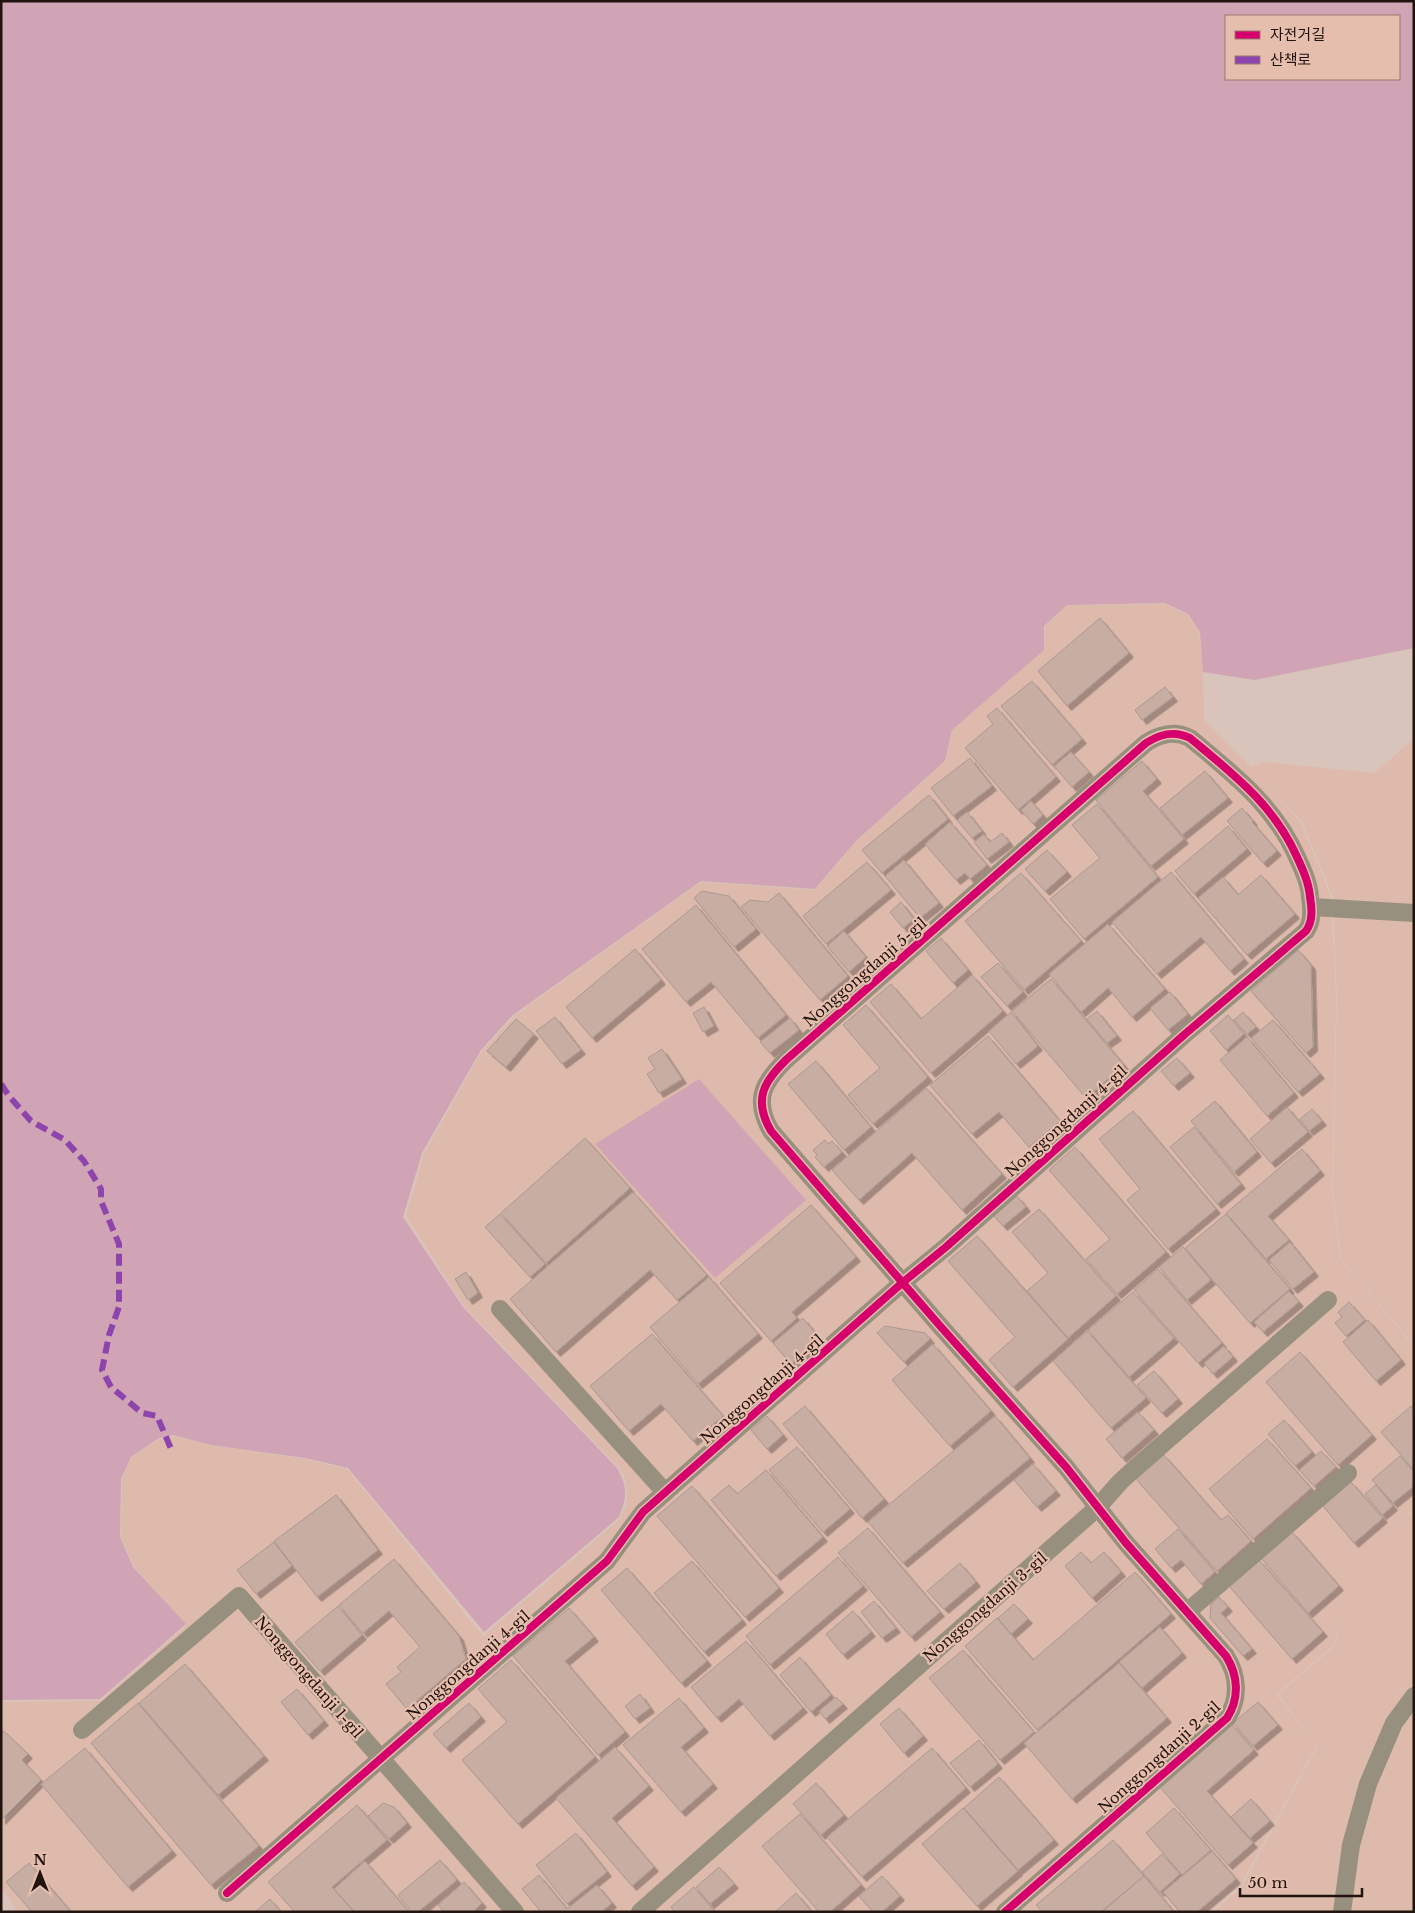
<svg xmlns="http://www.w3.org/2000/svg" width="1415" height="1913" font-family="'Libre Baskerville','Noto Sans KR',serif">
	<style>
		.built { fill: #ddbaac }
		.green { fill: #d1a4b5; fill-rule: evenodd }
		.building { fill: #c7ada2; stroke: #aa9992; filter: url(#shadow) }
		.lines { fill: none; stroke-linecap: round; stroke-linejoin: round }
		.minor { stroke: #98907f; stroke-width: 18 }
		.quiet { stroke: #8e44ad; stroke-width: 6; stroke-dasharray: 12 6; stroke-linecap: butt }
		.cycleway-casing { stroke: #e6beae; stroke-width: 11 }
		.cycleway { stroke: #d6006c; stroke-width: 8 }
		.labels { text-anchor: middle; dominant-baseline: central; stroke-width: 4.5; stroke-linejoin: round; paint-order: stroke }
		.street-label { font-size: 15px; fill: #21130e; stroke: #e6beae }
	</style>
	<defs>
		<filter id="shadow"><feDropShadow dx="4.5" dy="4.5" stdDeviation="0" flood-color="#0004"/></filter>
	</defs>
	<rect width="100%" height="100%" fill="#d9c4bb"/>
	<path class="built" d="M1165,604l22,11 12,17 4,40 1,48 47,47 13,-5 111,11 39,-35v607l-73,-86 -8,-70 4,-191 -4,-101 -31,-75 -46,-49 45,50 30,74 5,101 -4,191 8,70 74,88v162l-28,25 28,-23v401h-201l28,-24 76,-141 -39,-53 56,-47 13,-47 -14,46 -57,48 40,52 -76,140 -30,26h-1191l-18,-25v-185l99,-1 87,-76 -53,-58 -13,-30 1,-58 9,-21 28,-19 14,-3 38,9 94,14 42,10 136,167 137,-117 6,-14 1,-9 -2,-18 -7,-11 -154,-161 -58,-90 18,-62 58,-103 32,-35 187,-134 114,8 40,-47 91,-82 6,-31 92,-80 1,-24 22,-21z"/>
	<g class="green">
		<path d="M1,1h1413v647l-159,32 -52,-8 -3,-40 -12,-18 -23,-11 -98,2 -23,21v24l-92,80 -7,31 -90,81 -40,47 -114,-8 -188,134 -32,35 -59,103 -19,64 60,90 154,161c11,19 10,30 2,49l-135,115 -136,-164 -43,-10 -94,-13 -38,-10 -14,3 -28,19 -10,22 -1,58 13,30 53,57 -86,75 -99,1zM1226,16h173v63h-173z"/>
		<path d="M699,1079l107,121 -91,78 -120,-134z"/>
	</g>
	<g class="building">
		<path d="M1100,618l29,35 -62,53 -29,-35z"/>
		<path d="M1032,681l50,58 -30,26 -51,-59z"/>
		<path d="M1165,687l8,10 -31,23 -7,-10z"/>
		<path d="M997,708l59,69 -38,33 -53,-62 28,-24 -6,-8z"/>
		<path d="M1071,752l18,20 -17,15 -18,-21z"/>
		<path d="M970,758l22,28 -39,30 -22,-28z"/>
		<path d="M1142,761l15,18 -14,12 41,48 -33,27 -55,-66z"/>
		<path d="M1205,771l23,27 -46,37 -22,-27z"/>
		<path d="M929,795l19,24 -66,54 -20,-23z"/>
		<path d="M1031,801l12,14 -10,9 -12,-14z"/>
		<path d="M1097,804l61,73 -74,62 -34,-40 50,-41 -28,-33z"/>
		<path d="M1242,808l11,13 -1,1 25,29 -14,12 -36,-42z"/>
		<path d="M967,812l15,19 -10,7 -15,-18z"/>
		<path d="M950,822l37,43 -17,14 -5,-6 -9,7 -31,-36z"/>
		<path d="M1228,826l19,23 -53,45 -19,-23z"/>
		<path d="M1002,833l7,9 -22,17 -13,-17 10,-8 6,8z"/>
		<path d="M1047,850l20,22 -22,19 -20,-22z"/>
		<path d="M904,860l35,43 -19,15 -35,-42z"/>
		<path d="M867,862l24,28 -65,54 -23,-28z"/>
		<path d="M1171,872l73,87 -14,12 -29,-34 -44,37 -45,-52z"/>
		<path d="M1021,873l60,68 -57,49 -59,-69z"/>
		<path d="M1261,875l34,39 -48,41 -49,-57 25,-21 15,18z"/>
		<path d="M702,891l27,5 27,33 -22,18 -40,-49z"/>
		<path d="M779,893l69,83 -28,24 -79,-93 9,-7 18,2z"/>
		<path d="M901,902l13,17 -11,9 -13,-16z"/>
		<path d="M696,905l90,110 -28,23 -47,-56 -25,20 -44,-53z"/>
		<path d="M1108,924l57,65 -33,28 -24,-29 -27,24 -32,-38z"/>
		<path d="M844,931l22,26 -17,15 -22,-26z"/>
		<path d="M941,938l27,32 -15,13 -27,-32z"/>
		<path d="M635,949l26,31 -69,58 -26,-31z"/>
		<path d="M1298,950l13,15 2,82 -7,6 -55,-62z"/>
		<path d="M998,963l25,29 -16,14 -26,-29z"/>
		<path d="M972,975l31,36 -72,62 -61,-71 21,-18 30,35z"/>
		<path d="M1051,979l73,86 -38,33 -74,-87z"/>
		<path d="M1170,992l18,22 -20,16 -18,-22z"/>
		<path d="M866,1005l62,72 -55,47 -25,-29 32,-27 -37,-43z"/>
		<path d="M704,1007l10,19 -11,6 -10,-19z"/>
		<path d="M1097,1011l20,25 -10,7 -20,-24z"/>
		<path d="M1011,1012l27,34 -22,18 -27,-33z"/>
		<path d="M1243,1012l13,15 -9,7 -13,-14z"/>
		<path d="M1228,1015l16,19 -18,16 -16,-19z"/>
		<path d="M555,1017l26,33 -19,14 -26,-33z"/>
		<path d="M790,1018l9,12 -29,23 -10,-11z"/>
		<path d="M516,1019l18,15 -28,33 -19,-16z"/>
		<path d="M1273,1020l47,54 -22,18 -47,-54z"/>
		<path d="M988,1036l72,85 -31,26 -30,-35 -27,22 -42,-49z"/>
		<path d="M1247,1037l47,56 -27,23 -47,-56z"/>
		<path d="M662,1049l20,30 -23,14 -12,-19 8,-5 -7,-11z"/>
		<path d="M1177,1058l13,15 -16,13 -13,-15z"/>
		<path d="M816,1061l55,66 -27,23 -56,-66z"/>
		<path d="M926,1088l76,86 -40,36 -50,-57 -53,47 -27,-30z"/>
		<path d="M1215,1101l42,51 -23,20 -43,-51z"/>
		<path d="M1287,1107l21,25 -37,31 -21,-24z"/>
		<path d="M1312,1109l10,12 -13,10 -9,-12z"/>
		<path d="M1133,1111l83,98 -48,40 -41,-49 13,-11 -41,-50z"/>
		<path d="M1194,1127l47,57 -24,20 -47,-57z"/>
		<path d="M585,1138l45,50 -84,75 -45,-50z"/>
		<path d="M825,1140l3,4 4,-3 10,11 -18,15 -9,-10 2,-2 -4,-5z"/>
		<path d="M1075,1147l91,105 -49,42 -31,-35 24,-20 -61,-69z"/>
		<path d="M1302,1149l18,22 -52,45 21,24 -23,19 -40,-46z"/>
		<path d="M633,1192l74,83 -30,25 -27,-30 -94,82 -46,-53z"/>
		<path d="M1017,1196l9,11 -23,19 -9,-10z"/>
		<path d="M811,1205l45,52 -64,55 5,6 -26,23 -51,-58z"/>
		<path d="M1039,1209l77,87 -48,42 -41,-47 21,-18 -36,-41z"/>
		<path d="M500,1214l45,50 -15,13 -45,-50z"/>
		<path d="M1226,1214l64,75 -40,34 -65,-75z"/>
		<path d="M977,1236l91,103 -55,48 -24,-27 26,-23 -67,-76z"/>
		<path d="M1290,1242l24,30 -21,17 -24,-29z"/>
		<path d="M1183,1247l28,33 -24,20 -28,-33z"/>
		<path d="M1158,1269l64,74 -24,20 -64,-73z"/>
		<path d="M466,1272l12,21 -10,7 -13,-21z"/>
		<path d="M709,1277l49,57 -60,50 -48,-57z"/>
		<path d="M1289,1291l10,11 -36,30 -9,-10z"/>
		<path d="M1133,1292l41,46 -45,39 -41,-47z"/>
		<path d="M1349,1302l16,18 -19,16 -11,-13 7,-6 -4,-5z"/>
		<path d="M803,1318l17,21 -29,25 -18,-21z"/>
		<path d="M1368,1320l33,40 -25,21 -33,-39z"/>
		<path d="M885,1326l40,7 5,6 -26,23 -27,-29z"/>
		<path d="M1087,1331l59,67 -35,30 -58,-67z"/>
		<path d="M652,1334l71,82 -30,25 -32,-37 -32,27 -39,-45z"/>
		<path d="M933,1344l58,67 -41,35 -58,-66z"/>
		<path d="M1224,1346l9,11 -20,17 -9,-11z"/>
		<path d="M1300,1352l72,83 -34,30 -72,-83z"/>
		<path d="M1154,1371l24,28 -16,14 -25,-28z"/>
		<path d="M805,1406l79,93 -22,19 -79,-94z"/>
		<path d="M1411,1406l3,4v60l-33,-38z"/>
		<path d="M1138,1412l16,18 -32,28 -16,-19z"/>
		<path d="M767,1416l16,19 -16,14 -16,-19z"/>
		<path d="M995,1416l35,42 -127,105 -35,-41z"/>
		<path d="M1284,1420l28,32 -17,14 -27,-32z"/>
		<path d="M1267,1439l44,49 -58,51 -44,-50z"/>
		<path d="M797,1447l53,62 -27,23 -54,-62z"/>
		<path d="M1321,1451l15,16 -22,19 -15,-16z"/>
		<path d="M1164,1455l57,65 7,-5 23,26 -34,30 -81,-92z"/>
		<path d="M1400,1456l14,16v14l-21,17 -21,-23z"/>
		<path d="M1033,1464l23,27 -19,16 -23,-27z"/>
		<path d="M766,1470l57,67 -47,39 -65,-76 18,-15 8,9z"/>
		<path d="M1351,1482l32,36 -29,25 -31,-37z"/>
		<path d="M1376,1485l17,21 -11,9 -17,-21z"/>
		<path d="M692,1486l87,102 -34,29 -88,-101z"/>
		<path d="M336,1495l42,55 -61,47 -43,-56z"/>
		<path d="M868,1528l72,84 -29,25 -73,-84z"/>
		<path d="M1178,1529l37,43 -14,12 -20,-24 -10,8 -16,-19z"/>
		<path d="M1292,1532l47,54 -31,27 -47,-55z"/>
		<path d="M274,1542l18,24 -36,28 -19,-24z"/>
		<path d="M1081,1552l10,11 13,-11 17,20 -29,26 -27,-32z"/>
		<path d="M838,1557l25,29 -93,79 -24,-29z"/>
		<path d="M394,1559l65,77 7,23 -59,50 -21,-25 15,-12 -4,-5 23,-20 -31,-36 -26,22 -24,-28z"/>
		<path d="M1259,1560l64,72 -31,27 -63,-73z"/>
		<path d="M692,1561l50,59 -38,32 -50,-59z"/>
		<path d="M960,1563l16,19 -32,27 -17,-18z"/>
		<path d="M627,1568l80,93 -26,22 -80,-93z"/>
		<path d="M1135,1572l36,42 -134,116 -72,-84 32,-28 36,42z"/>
		<path d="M1219,1597l9,10 -7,6 31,36 -9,7 -33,-38 1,-14z"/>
		<path d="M874,1601l22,27 -14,10 -21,-26z"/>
		<path d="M1014,1604l14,15 -17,15 -13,-16z"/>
		<path d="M338,1606l24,29 -42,36 -25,-29z"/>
		<path d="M569,1608l25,29 -29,24 60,71 -27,23 -85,-99z"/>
		<path d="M853,1611l18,21 -28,23 -17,-21z"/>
		<path d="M1160,1627l22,26 -40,35 -23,-26z"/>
		<path d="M746,1641l57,67 -33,28 -31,-37 -22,19 -26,-31z"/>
		<path d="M963,1650l71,82 -34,28 -71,-82z"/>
		<path d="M800,1657l31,38 -20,17 -31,-37z"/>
		<path d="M511,1660l84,97 -77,67 -56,-64 45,-38 -29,-33z"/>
		<path d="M1119,1663l48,55 -95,81 -48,-56z"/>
		<path d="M185,1664l79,92 -46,39 -79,-92z"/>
		<path d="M297,1689l27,32 -16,14 -27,-33z"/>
		<path d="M640,1694l10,14 -15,11 -10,-13z"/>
		<path d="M836,1697l7,7 -18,15 -6,-8z"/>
		<path d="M679,1698l25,30 -23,19 32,37 -32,28 -58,-67z"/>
		<path d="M1258,1702l20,23 -25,21 -20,-23z"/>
		<path d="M138,1703l121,143 -48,39 -120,-142z"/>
		<path d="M469,1703l12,14 -35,31 -13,-14z"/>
		<path d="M899,1708l24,28 -19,17 -24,-29z"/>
		<path d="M1231,1724l23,26 -47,41 46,52 -25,22 -69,-79z"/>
		<path d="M4,1731l24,23 -6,6 19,20 -40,40v-87z"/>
		<path d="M979,1740l19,24 -28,23 -20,-24z"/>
		<path d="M615,1747l34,39 -37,32 42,49 -22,19 -76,-88z"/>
		<path d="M85,1748l87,103 -44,36 -87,-103z"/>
		<path d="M932,1748l34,40 -104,89 -35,-40z"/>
		<path d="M999,1777l55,63 -36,30 -54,-62z"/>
		<path d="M816,1783l28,32 -23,20 -28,-31z"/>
		<path d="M1251,1799l19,22 -20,17 -19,-21z"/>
		<path d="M383,1803l11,4 13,16 -18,16 -21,-23z"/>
		<path d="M357,1805l30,35 -55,47 22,25h-59l-27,-30z"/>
		<path d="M963,1808l55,63 -41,35 -55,-62z"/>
		<path d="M1174,1808l37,42 -29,25 -36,-42z"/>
		<path d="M800,1814l61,71 -31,27h-11l-57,-66z"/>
		<path d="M576,1833l31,39 -40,32 -31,-39z"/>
		<path d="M1113,1840l31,36 -43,36h-59l-6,-7z"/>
		<path d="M1212,1851l24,28 -39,33h-17l-17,-20z"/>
		<path d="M1162,1854l18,20 -20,18 -18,-20z"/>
		<path d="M440,1860l17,20 -39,32h-6l-14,-17z"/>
		<path d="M365,1861l44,51h-54l-21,-23z"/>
		<path d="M29,1863l42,49h-39l-26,-30z"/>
		<path d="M719,1867l15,17 -24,20 -14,-17z"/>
		<path d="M539,1875l28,34 30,-24 15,18 -11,9h-60l-19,-23z"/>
		<path d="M882,1876l18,20 -18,16h-9l-14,-16z"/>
		<path d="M1144,1876l30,36h-72z"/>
		<path d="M464,1882l18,21 -9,9h-29l-6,-7z"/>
		<path d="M694,1887l21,25h-40l-4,-5z"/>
		<path d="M796,1893l16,19h-37z"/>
		<path d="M270,1899l11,13h-26z"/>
	</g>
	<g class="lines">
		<g class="minor">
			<path d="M1312,907l102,6"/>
			<path d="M500,1309l165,183"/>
			<path d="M1187,1612l161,-139"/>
			<path d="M82,1730l157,-134 276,316"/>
			<path d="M227,1893l380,-332 36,-49 259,-229 44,-36 239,-213 121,-103c7,-10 6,-22 4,-34 -1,-14 -7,-27 -13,-40 -23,-52 -64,-83 -107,-119 -16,-8 -30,-4 -44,5l-359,316c-24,23 -34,41 -16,72l170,196 125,140 60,76 100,113c12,19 14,42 1,62l-222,194"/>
			<path d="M640,1912l457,-404 23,-26 13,-12 195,-170"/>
			<path d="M1342,1912l9,-67 17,-61 26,-61 20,-27"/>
		</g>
		<path class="quiet" d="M1,1084l8,12 22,25 34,19 19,21 17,28v12l18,43v63l-10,28 -7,35 9,17 31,26 15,3 15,35"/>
		<g class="cycleway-casing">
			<path id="cycleway" d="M227,1893l380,-332 36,-49 259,-229 44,-36 239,-213 121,-103c7,-10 6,-22 4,-34 -1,-14 -7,-27 -13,-40 -23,-52 -64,-83 -107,-119 -16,-8 -30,-4 -44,5l-359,316c-24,23 -34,41 -16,72l170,196 125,140 60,76 100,113c12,19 14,42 1,62l-222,194"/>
		</g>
		<use href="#cycleway" class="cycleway"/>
	</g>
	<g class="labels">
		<g class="street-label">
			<text transform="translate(865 972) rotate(-41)">Nonggongdanji 5-gil</text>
			<text transform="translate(1066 1121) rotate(-42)">Nonggongdanji 4-gil</text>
			<text transform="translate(762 1389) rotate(-41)">Nonggongdanji 4-gil</text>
			<text transform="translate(985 1607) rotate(-41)">Nonggongdanji 3-gil</text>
			<text transform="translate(468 1665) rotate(-41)">Nonggongdanji 4-gil</text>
			<text transform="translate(309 1677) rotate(49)">Nonggongdanji 1-gil</text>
			<text transform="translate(1159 1757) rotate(-42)">Nonggongdanji 2-gil</text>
		</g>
	</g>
	<rect width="1415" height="1913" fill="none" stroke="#21130e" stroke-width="5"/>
	<rect x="1225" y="15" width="175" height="65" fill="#e6beae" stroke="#977a6e"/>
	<rect x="1235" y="31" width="25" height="8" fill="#d6006c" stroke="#977a6e"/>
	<text x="1270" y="40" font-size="15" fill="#21130e">자전거길</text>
	<rect x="1235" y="56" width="25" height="8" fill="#8e44ad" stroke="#977a6e"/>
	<text x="1270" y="65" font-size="15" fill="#21130e">산책로</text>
	<g transform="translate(40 1873)" stroke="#e6beae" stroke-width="4" paint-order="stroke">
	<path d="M0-4L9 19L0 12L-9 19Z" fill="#21130e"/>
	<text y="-8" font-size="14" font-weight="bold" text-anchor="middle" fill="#21130e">N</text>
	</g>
	<path d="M1240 1888v8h122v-8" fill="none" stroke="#21130e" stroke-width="2.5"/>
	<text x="1248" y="1888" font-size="15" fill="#21130e" stroke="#e6beae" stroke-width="4" paint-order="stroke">50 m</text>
</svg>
